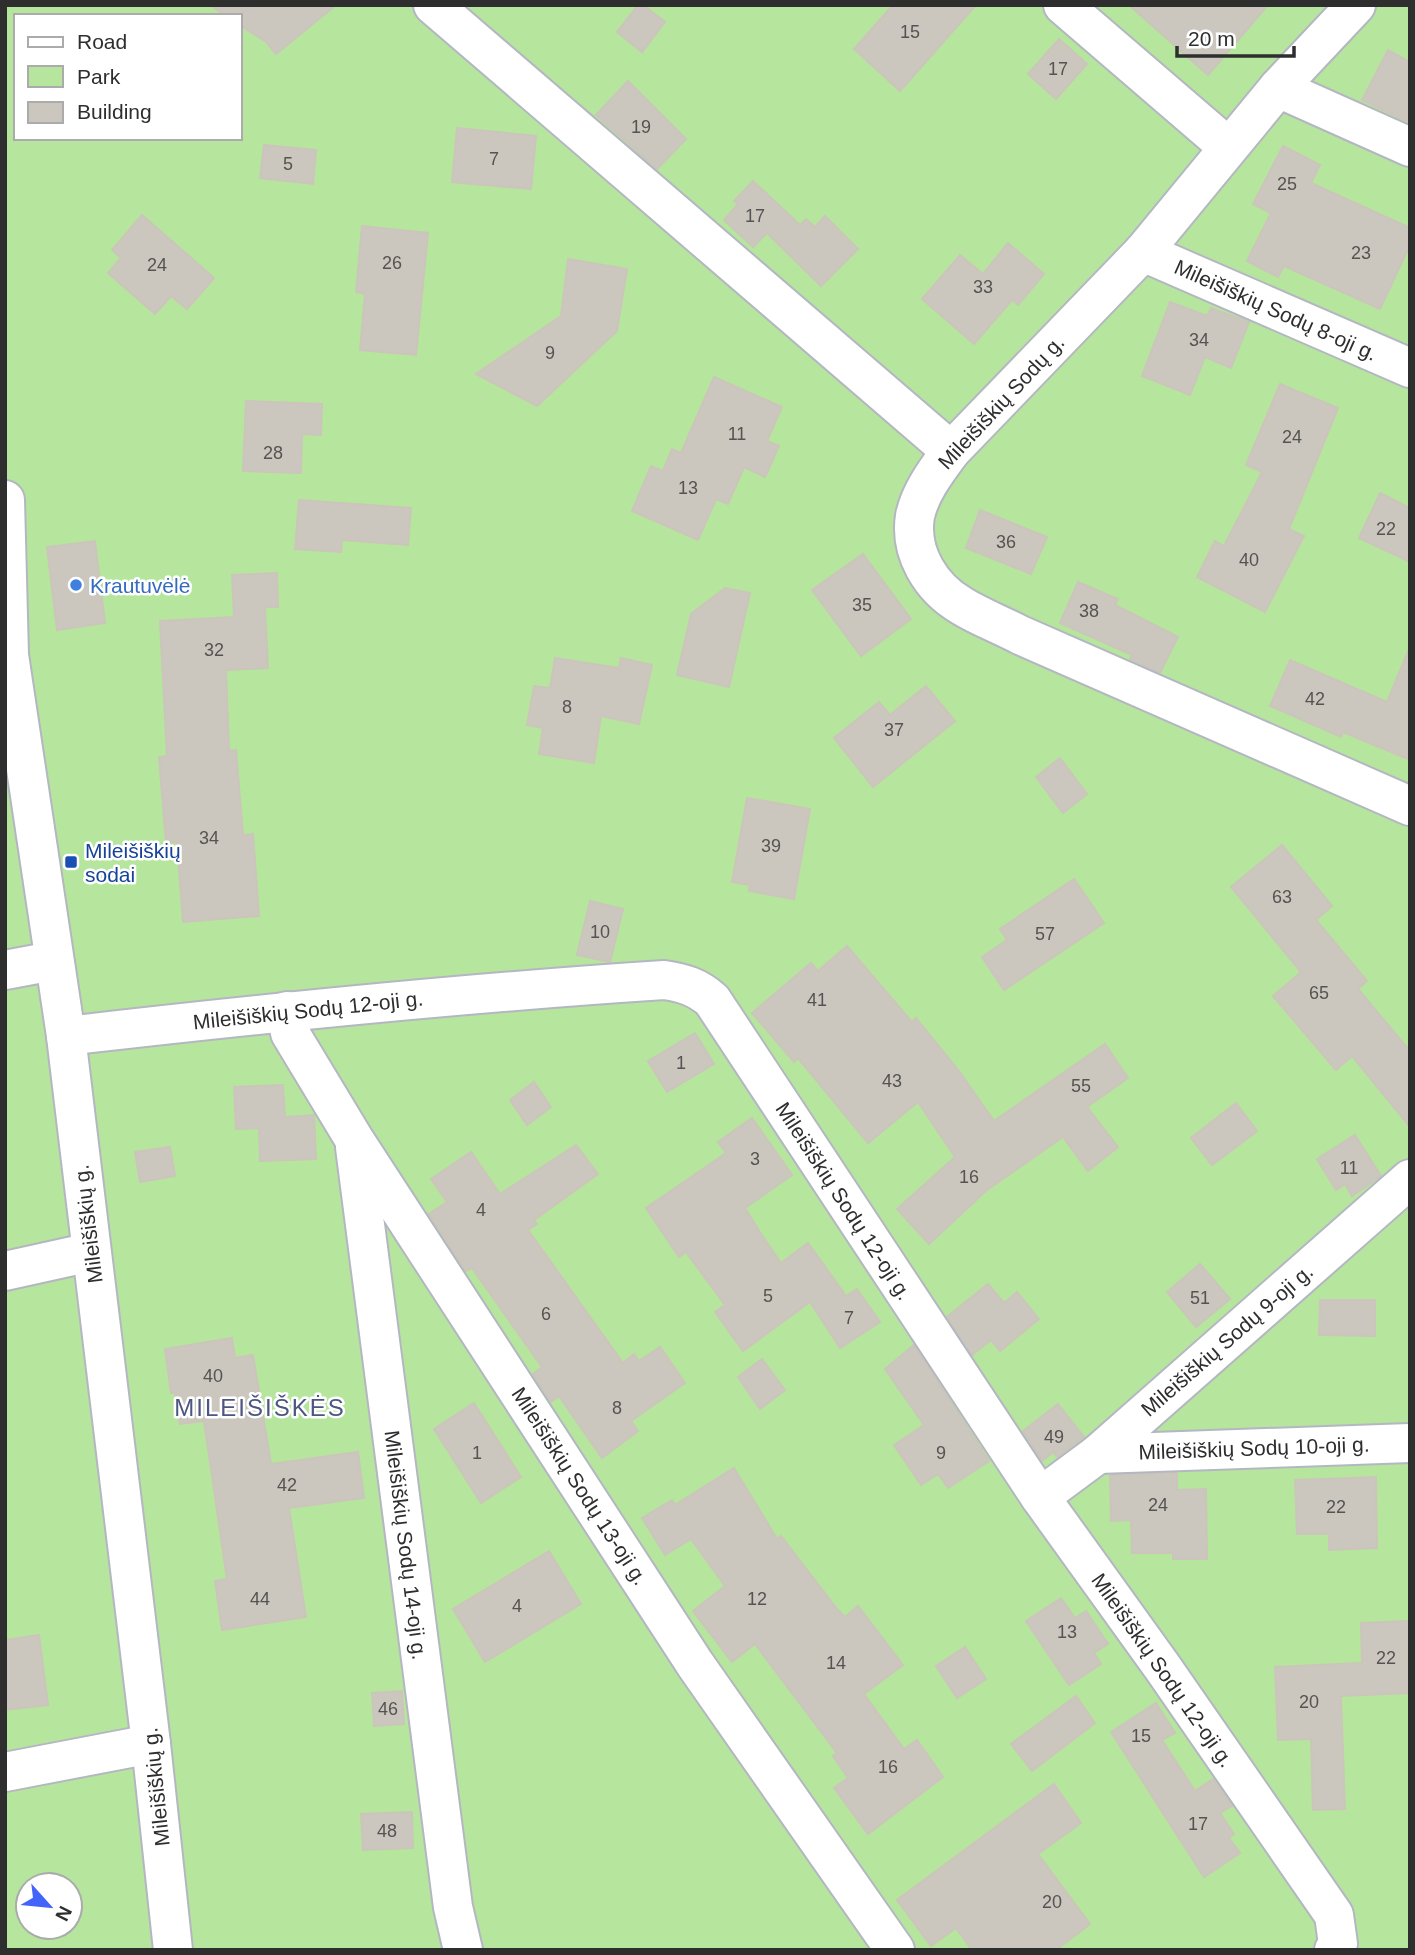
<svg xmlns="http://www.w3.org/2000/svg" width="1415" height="1955" font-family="Helvetica,sans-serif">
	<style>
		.green { fill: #b6e59e; fill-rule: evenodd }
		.building { fill: #cbc7bf; stroke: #cbc5ba; stroke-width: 2 }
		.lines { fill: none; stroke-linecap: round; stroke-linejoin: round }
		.minor-casing { stroke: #b4b7c1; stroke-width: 42 }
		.minor { stroke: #fff; stroke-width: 38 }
		.shop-dot { fill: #3f7fe0; stroke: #fff; stroke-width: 2.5 }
		.transit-dot { fill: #1a4fb4; stroke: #fff; stroke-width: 2.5 }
		.labels { text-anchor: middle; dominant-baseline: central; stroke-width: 5; stroke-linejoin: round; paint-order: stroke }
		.number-label { font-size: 18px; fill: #555452 }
		.street-label { font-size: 21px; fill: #2e2e2e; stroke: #fff }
		.shop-label { font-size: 21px; fill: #366cbe; stroke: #fff; text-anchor: start }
		.transit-label { font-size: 21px; fill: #164399; stroke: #fff; text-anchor: start }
		.quarter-label { font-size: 24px; letter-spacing: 2px; fill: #4d5680; stroke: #fff }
	</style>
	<rect width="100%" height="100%" fill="#efe9e1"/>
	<path class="green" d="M5,5h1405v1945h-1405zM16,16h224v122h-224zM28,1885h42v42h-42z"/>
	<g class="building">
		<path d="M210,5h126l-60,49 -10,-12 -26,-17v-9h-14z"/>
		<path d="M638,5h5l22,17 -23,30 -25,-20z"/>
		<path d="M893,5h83l-76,86 -46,-42z"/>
		<path d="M1129,5h139l-60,70z"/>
		<path d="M1059,39l28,25 -31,35 -28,-25z"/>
		<path d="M1388,50l22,12v61l-48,-23z"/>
		<path d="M628,81l58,58 -29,30 -61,-54z"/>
		<path d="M457,128l79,8 -5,53 -79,-7z"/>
		<path d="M264,145l52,5 -3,34 -53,-6z"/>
		<path d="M1283,146l37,19 -9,18 99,45v17l-30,64 -96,-43 -6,11 -31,-16 24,-48 -18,-9z"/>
		<path d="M753,181l47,44 6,-6 9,8 10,-11 33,33 -37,37 -54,-53 -14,14 -29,-27 14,-16 -4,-3z"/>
		<path d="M142,215l72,63 -27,31 -16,-13 -16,18 -47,-41 13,-15 -9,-8z"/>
		<path d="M362,226l66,7 -12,122 -56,-5 5,-56 -9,-2z"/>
		<path d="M1008,243l36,31 -26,31 -6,-5 -38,44 -52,-45 38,-44 23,19z"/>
		<path d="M568,259l59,10 -10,62 -80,75 -61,-32 85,-58z"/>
		<path d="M1170,302l37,14 4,-8 38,14 -18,46 -26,-11 -15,38 -48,-19z"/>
		<path d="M714,377l68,30 -15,34 12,5 -14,31 -21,-10 -16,37 -12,-5 -18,41 -66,-29 19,-45 12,5 9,-22 9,4z"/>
		<path d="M1280,384l58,24 -49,121 15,7 -39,76 -68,-35 18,-36 9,5 38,-74 -16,-7z"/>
		<path d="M246,401l76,3 -1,31 -19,-1 -1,39 -58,-2z"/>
		<path d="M1380,493l30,15v54l-51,-24z"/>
		<path d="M299,500l112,8 -3,37 -66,-5 -1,12 -46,-3z"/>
		<path d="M980,510l67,27 -16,37 -65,-26z"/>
		<path d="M95,541l10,82 -48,7 -10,-83z"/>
		<path d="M863,554l48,65 -50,37 -49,-66z"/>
		<path d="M277,573l1,34h-13l3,61 -42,2 3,81 7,-1 7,85 10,-1 6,82 -76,6 -6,-80 -11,1 -7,-86 8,-1 -7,-135 74,-4 -2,-42z"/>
		<path d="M1078,582l40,17 -3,6 63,32 -18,36 -30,-14 2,-4 -72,-32z"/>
		<path d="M725,588l25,5 -21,94 -52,-12 14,-61z"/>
		<path d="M1409,649l1,111 -67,-28 -2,5 -71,-31 20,-46 97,42z"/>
		<path d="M555,658l64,10 2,-10 31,7 -13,59 -38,-8 -7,47 -55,-9 4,-26 -16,-3 7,-39 16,2z"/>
		<path d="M926,686l29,35 -82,66 -39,-49 45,-36 11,13z"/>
		<path d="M1060,758l27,36 -24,19 -27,-36z"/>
		<path d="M747,798l63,11 -16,90 -45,-8 1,-6 -18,-3z"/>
		<path d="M1282,845l50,61 -16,14 51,61 -9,8 52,62v76l-58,-71 -16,14 -63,-74 28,-24 -70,-85z"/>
		<path d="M1074,879l30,44 -100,67 -22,-33 25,-17 -7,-11z"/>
		<path d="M590,901l33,8 -13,53 -33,-7z"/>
		<path d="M847,946l65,76 4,-4 43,53 35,50 111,-77 23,34 -41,29 31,40 -30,24 -25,-34 -76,53 -58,54 -32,-35 58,-52 -37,-55 -50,41 -70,-85 -4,4 -42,-49 59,-50 7,8z"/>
		<path d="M695,1033l19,31 -47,28 -19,-31z"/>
		<path d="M534,1082l17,25 -24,18 -17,-25z"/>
		<path d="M283,1085l2,32 29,-2 2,44 -56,2 -1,-33 -23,1 -2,-42z"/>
		<path d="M1236,1103l21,28 -45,34 -21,-27z"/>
		<path d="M752,1118l40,57 -47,33 16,26 20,29 27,-20 38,53 11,-7 23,33 -40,26 -30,-46 -67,49 -28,-39 10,-7 -39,-53 -7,5 -33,-49 80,-55 -8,-11z"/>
		<path d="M1355,1135l26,41 -29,20 -7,-12 -9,6 -19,-31z"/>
		<path d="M576,1145l22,29 -64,46 3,4 -9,6 95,133 11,-9 5,7 21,-14 25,36 -54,38 7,10 -36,27 -43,-62 -8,6 -18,-28 9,-7 -70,-99 -6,3 -37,-57 18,-12 -16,-23 40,-27 29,42z"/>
		<path d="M170,1147l5,29 -35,6 -5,-30z"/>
		<path d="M1200,1264l30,35 -34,28 -29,-35z"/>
		<path d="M988,1284l16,19 13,-11 22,27 -39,32 -9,-11 -19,15 -25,-38z"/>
		<path d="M1320,1300h55v36l-56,-1z"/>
		<path d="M232,1338l3,20 18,-3 18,109 87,-12 6,46 -75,10 17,109 -84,13 -7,-49 12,-2 -23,-158 -24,3 -5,-31h-4l-6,-44z"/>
		<path d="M914,1345l75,116 -41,27 -10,-14 -17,11 -27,-40 30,-20 -39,-56z"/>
		<path d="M762,1359l23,31 -25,19 -22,-32z"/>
		<path d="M474,1403l47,74 -40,26 -47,-74z"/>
		<path d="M1058,1404l26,33 -27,20 -4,-5 -11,9 -19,-30z"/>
		<path d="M734,1468l43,71 4,-3 56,73 8,8 13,-11 45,59 -39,29 40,55 13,-9 26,37 -75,57 -34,-46 14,-10 -15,-22 4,-3 -82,-109 -23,18 -39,-51 32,-25 -34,-47 -26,16 -23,-37 30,-18 3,5z"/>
		<path d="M1177,1473v17l29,-1 1,70h-34v-6h-41l-1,-33 -20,1 -1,-46z"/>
		<path d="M1376,1477l1,71 -48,2v-16h-32l-2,-54z"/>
		<path d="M549,1551l32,53 -96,58 -32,-53z"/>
		<path d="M1061,1598l14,20 11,-7 22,33 -14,9 7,11 -32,21 -43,-64z"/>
		<path d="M1410,1621v72l-69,3 4,113 -32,1 -2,-71 -33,1 -3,-73 87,-4 -1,-40z"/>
		<path d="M39,1635l9,70 -43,5v-70z"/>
		<path d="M965,1647l21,32 -29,19 -21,-32z"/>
		<path d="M402,1691l2,33 -30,2 -2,-33z"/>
		<path d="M1076,1696l19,27 -63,48 -21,-27z"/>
		<path d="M1156,1703l19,30 -13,7 33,51 18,-12 19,27 -12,7 14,21 -5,4 11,15 -36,24 -93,-145z"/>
		<path d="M1054,1784l27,39 -43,31 52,70 -34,26h-84l-16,-22 -25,18 -34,-46z"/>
		<path d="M412,1812l1,36 -50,2 -2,-36z"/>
	</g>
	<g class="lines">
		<g class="minor-casing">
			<g id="minor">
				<path d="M433,5l518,446"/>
				<path d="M1063,5l165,142"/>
				<path d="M1356,5l-78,83 -135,164 -192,199c-14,19 -31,41 -36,65 -6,37 16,72 47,90 18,11 39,19 58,29l390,171"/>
				<path d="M1278,88l132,59"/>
				<path d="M1143,252l267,116"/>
				<path d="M5,500l4,155 57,381 85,708 22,206"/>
				<path d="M5,970l48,-9"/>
				<path d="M287,1011l3,22 64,106 341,525 200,286"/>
				<path d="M66,1036c199,-23 398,-43 598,-56 20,3 33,7 48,20l328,497 123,171 171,247 4,29 -4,6"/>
				<path d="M355,1147l98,760 10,43"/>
				<path d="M5,1271l86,-19"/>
				<path d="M1098,1454l312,-11"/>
				<path d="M1040,1497l58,-43 312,-275"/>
				<path d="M5,1772l146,-28"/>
			</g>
		</g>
		<use href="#minor" class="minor"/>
	</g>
	<circle class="shop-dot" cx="76" cy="585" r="7"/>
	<rect class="transit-dot" x="64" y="855" width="14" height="14" rx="3.5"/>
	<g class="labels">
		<g class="number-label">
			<text x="910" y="32">15</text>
			<text x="1058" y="69">17</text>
			<text x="641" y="127">19</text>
			<text x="494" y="159">7</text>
			<text x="288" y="164">5</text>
			<text x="1287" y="184">25</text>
			<text x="755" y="216">17</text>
			<text x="1361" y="253">23</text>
			<text x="392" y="263">26</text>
			<text x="157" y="265">24</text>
			<text x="983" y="287">33</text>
			<text x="1199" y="340">34</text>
			<text x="550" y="353">9</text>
			<text x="737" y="434">11</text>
			<text x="1292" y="437">24</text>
			<text x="273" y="453">28</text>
			<text x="688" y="488">13</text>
			<text x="1386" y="529">22</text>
			<text x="1006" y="542">36</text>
			<text x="1249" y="560">40</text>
			<text x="862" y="605">35</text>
			<text x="1089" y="611">38</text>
			<text x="214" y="650">32</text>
			<text x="1315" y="699">42</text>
			<text x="567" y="707">8</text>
			<text x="894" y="730">37</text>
			<text x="209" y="838">34</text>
			<text x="771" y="846">39</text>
			<text x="1282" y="897">63</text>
			<text x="600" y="932">10</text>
			<text x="1045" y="934">57</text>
			<text x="1319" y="993">65</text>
			<text x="817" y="1000">41</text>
			<text x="681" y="1063">1</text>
			<text x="892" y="1081">43</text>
			<text x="1081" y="1086">55</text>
			<text x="755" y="1159">3</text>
			<text x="1349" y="1168">11</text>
			<text x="969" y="1177">16</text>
			<text x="481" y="1210">4</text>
			<text x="768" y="1296">5</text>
			<text x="1200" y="1298">51</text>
			<text x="546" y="1314">6</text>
			<text x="849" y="1318">7</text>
			<text x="213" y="1376">40</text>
			<text x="617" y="1408">8</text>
			<text x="1054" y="1437">49</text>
			<text x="477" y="1453">1</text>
			<text x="941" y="1453">9</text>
			<text x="287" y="1485">42</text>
			<text x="1158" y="1505">24</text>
			<text x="1336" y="1507">22</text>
			<text x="260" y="1599">44</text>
			<text x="757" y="1599">12</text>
			<text x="517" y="1606">4</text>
			<text x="1067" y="1632">13</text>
			<text x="1386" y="1658">22</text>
			<text x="836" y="1663">14</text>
			<text x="1309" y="1702">20</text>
			<text x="388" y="1709">46</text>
			<text x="1141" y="1736">15</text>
			<text x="888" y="1767">16</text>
			<text x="1198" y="1824">17</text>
			<text x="387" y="1831">48</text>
			<text x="1052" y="1902">20</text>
		</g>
		<g class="street-label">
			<text transform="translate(1276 310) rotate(24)">Mileišiškių Sodų 8-oji g.</text>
			<text transform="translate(1001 402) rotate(-47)">Mileišiškių Sodų g.</text>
			<text transform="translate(308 1010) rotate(-6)">Mileišiškių Sodų 12-oji g.</text>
			<text transform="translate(844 1201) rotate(57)">Mileišiškių Sodų 12-oji g.</text>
			<text transform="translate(88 1224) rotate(-97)">Mileišiškių g.</text>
			<text transform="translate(1227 1340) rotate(-41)">Mileišiškių Sodų 9-oji g.</text>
			<text transform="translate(1254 1448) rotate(-2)">Mileišiškių Sodų 10-oji g.</text>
			<text transform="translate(580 1486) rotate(57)">Mileišiškių Sodų 13-oji g.</text>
			<text transform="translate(406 1545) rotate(83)">Mileišiškių Sodų 14-oji g.</text>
			<text transform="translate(1163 1670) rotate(55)">Mileišiškių Sodų 12-oji g.</text>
			<text transform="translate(156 1787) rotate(-96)">Mileišiškių g.</text>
		</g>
		<g class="shop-label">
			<text x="90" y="585">Krautuvėlė</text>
		</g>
		<g class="transit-label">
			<text x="85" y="850">Mileišiškių<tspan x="85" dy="24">sodai</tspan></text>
		</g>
		<g class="quarter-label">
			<text x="260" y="1407">MILEIŠIŠKĖS</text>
		</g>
	</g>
	<rect width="1415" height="1955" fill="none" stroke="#2e2e2e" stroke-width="14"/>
	<rect x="14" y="14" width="228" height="126" fill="#ffffff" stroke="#ababab" stroke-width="2"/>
	<rect x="28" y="37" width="35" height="10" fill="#ffffff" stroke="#ababab" stroke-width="2"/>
	<text x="77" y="49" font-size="21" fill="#2e2e2e">Road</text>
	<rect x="28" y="66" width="35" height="21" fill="#b6e59e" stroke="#ababab" stroke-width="2"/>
	<text x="77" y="84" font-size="21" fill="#2e2e2e">Park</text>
	<rect x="28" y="102" width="35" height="21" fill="#cbc7bf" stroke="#ababab" stroke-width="2"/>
	<text x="77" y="119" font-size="21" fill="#2e2e2e">Building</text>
	<g transform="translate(49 1906) rotate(117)"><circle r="33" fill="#ffffff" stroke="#ababab" stroke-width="2"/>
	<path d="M0-5L12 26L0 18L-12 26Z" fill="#4264fb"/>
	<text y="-10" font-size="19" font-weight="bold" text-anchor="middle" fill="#2e2e2e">N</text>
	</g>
	<path d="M1177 46v10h117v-10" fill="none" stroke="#2e2e2e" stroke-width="3.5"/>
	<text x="1188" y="46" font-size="21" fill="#2e2e2e" stroke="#ffffff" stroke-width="5" paint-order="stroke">20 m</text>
</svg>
